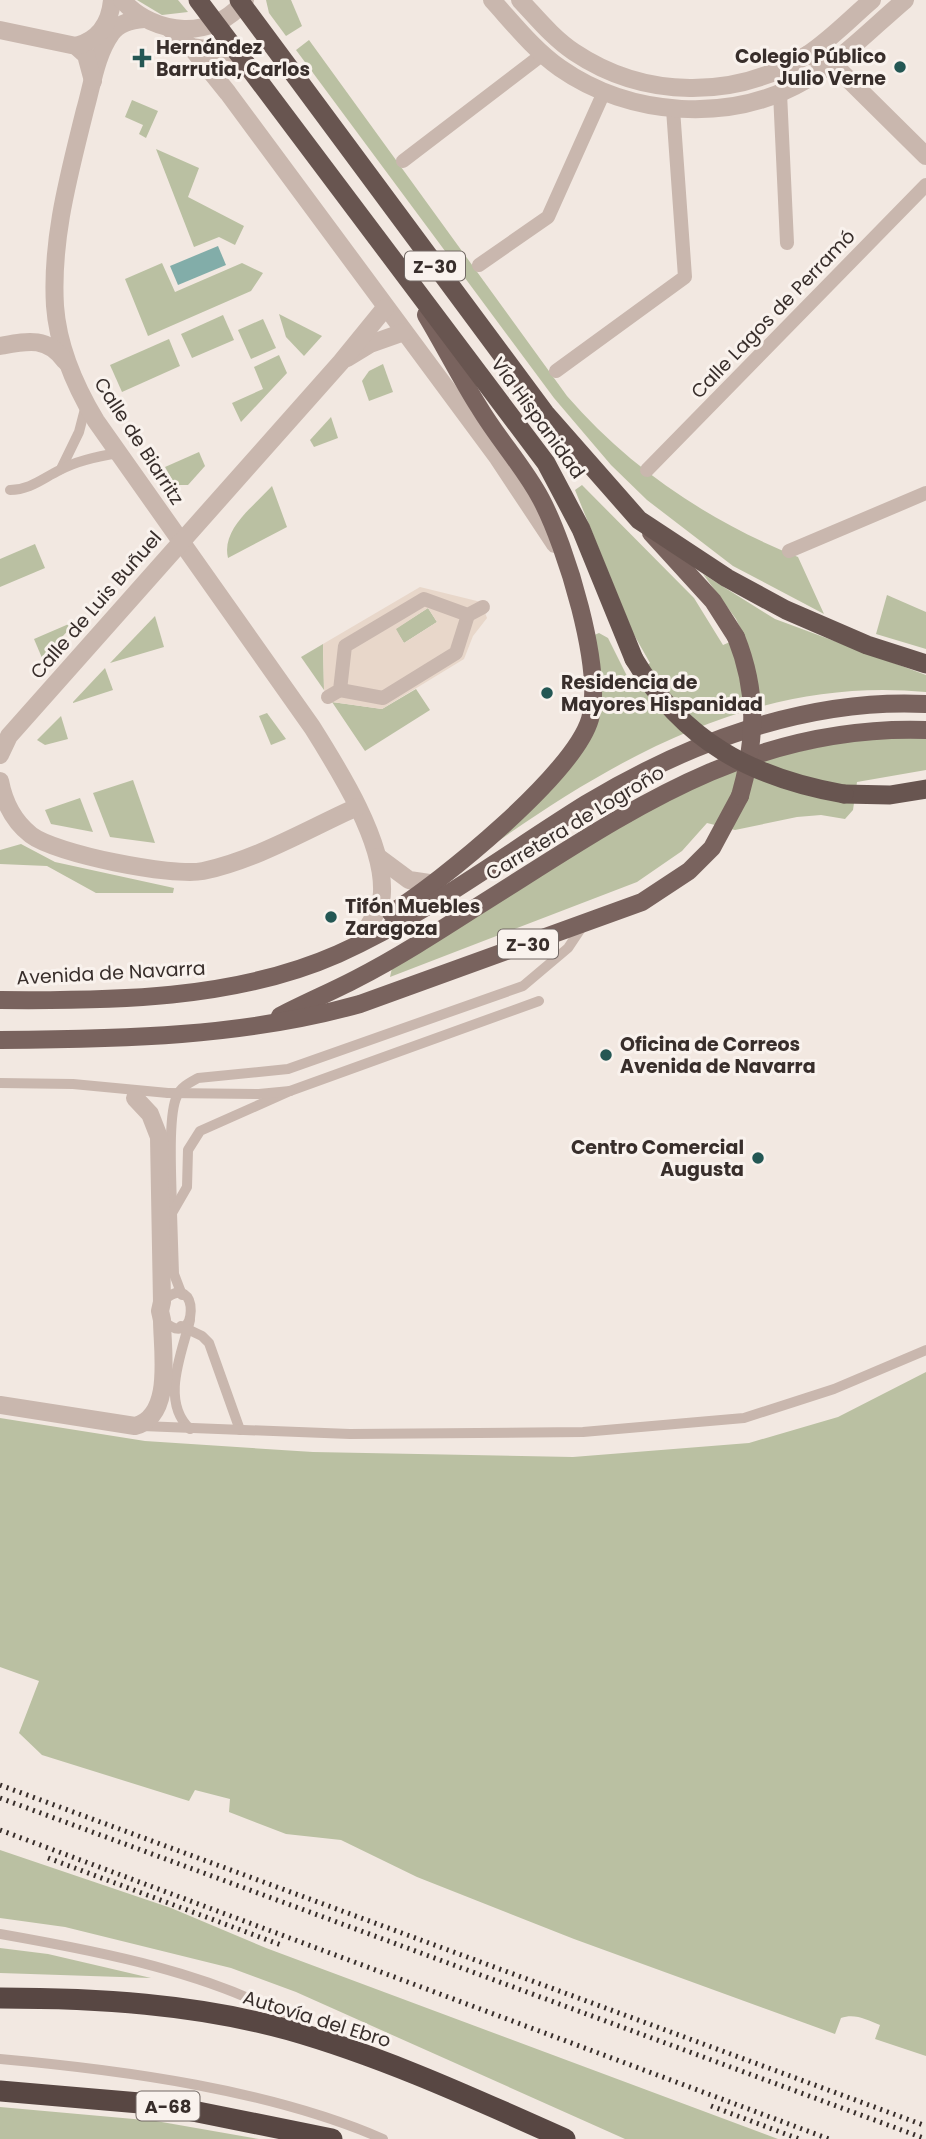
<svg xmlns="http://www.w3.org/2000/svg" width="926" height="2139" font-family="Poppins,sans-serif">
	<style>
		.green { fill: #bac0a2 }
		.plaza { fill: #e8d7ca; fill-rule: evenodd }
		.water { fill: #82ada9 }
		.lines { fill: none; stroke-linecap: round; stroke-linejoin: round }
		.service { stroke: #c9b7ae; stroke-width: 10 }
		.pedestrian { stroke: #c9b7ae; stroke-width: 14 }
		.minor { stroke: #c9b7ae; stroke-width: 18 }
		.tertiary { stroke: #c9b7ae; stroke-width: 18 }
		.primary { stroke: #79635e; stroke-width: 18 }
		.trunk { stroke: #685550; stroke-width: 19 }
		.motorway { stroke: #584743; stroke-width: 21 }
		.rail { stroke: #382e2b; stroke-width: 5; stroke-dasharray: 2 5; stroke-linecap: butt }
		.service-bridge { stroke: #c9b7ae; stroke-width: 10 }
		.primary-bridge { stroke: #79635e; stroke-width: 18 }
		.trunk-bridge { stroke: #685550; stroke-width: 19 }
		.poi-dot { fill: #245754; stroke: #f9f2ed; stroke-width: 2.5 }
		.labels { text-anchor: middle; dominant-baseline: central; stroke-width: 6; stroke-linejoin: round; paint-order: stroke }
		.shield { fill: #f9f2ed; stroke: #726965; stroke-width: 2 }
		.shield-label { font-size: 18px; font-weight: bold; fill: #382e2b }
		.poi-label { font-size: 19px; font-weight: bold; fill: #382e2b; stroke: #f9f2ed; text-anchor: start }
		.street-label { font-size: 19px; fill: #382e2b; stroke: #f9f2ed }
	</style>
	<rect width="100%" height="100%" fill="#f2e8e1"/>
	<g class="green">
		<path d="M137,0h41l10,12 -26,3z"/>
		<path d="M266,0h25l11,26 -16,10 -17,-23z"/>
		<path d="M309,40l258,356c62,72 143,126 231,161l26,57 -91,-48 -86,-66 -36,-35 -57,-67 -258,-348z"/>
		<path d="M132,100l26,11 -12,27 -7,-4 4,-9 -18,-8z"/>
		<path d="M156,149l43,19 -11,29 56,29 -9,19 -16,-8 -25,10z"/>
		<path d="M162,263l13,29 67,-29 21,10 -12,18 -103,45 -23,-57z"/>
		<path d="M279,314l43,22 -18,20 -18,-19z"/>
		<path d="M223,315l11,25 -42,18 -11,-24z"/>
		<path d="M263,319l13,29 -25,11 -13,-29z"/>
		<path d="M169,339l11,27 -58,26 -12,-27z"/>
		<path d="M279,355l8,18 -46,49 -9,-19 31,-14 -9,-22z"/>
		<path d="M383,364l10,28 -24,9 -7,-20 7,-10z"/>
		<path d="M331,417l7,21 -24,9 -4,-7z"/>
		<path d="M199,452l6,14 -17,19h-13l-10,-18z"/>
		<path d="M582,485l112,113 29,47 21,-9 -8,-17 -33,-45 72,45 151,56v17c-167,-16 -308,64 -439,157l91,-100 14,-113 7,-3 9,5 20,40 22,-15 -17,-30 -58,-143z"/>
		<path d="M272,486l15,41 -59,31c-7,-29 26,-52 44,-72z"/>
		<path d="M35,544l10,24 -45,19v-28z"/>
		<path d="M887,595l39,17v37l-50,-15z"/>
		<path d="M428,608l9,14 -33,21 -9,-14z"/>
		<path d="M155,616l9,31 -54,16z"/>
		<path d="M78,620l-36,38 -8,-19z"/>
		<path d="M323,644l1,46 -23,-33z"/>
		<path d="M105,668l8,22 -40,13v-1z"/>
		<path d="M416,689l14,21 -65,41 -33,-49 50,7z"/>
		<path d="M267,713l19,26 -15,6 -12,-29z"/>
		<path d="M61,716l7,23 -23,6 -8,-5z"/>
		<path d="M869,736h57v34l-69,12 -4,28 -8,9 -24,-4 -24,2 -62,13 -28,-7 -25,28 -45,31 -247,95 2,-9 234,-149 124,-57z"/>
		<path d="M133,780l22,63 -45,-6 -17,-44z"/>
		<path d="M80,798l13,34 -42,-8 -6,-14z"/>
		<path d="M21,844l34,18 119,26 -1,5h-77l-49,-27 -47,-2v-14z"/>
		<path d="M926,1372v684l-51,-17 5,-14c-13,-5 -25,-12 -39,-7l-6,16 -261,-95 -157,-62 -76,-37 -55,-6 -57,-22 1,-13 -35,-9 -6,11 -147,-46 -23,-22 20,-52 -39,-14v-249l145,23 168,11 260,5 176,-14 89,-26z"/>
		<path d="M0,1850l171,58 95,40 512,191h-153l-329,-147 -65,-24 -166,-41 -65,-9z"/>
		<path d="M0,1948l48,6 103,24 -151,-5z"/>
		<path d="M0,2107l156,14 103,18h-259z"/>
	</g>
	<path class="plaza" d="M420,587l61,15 6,16 -14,18 -9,23 -82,50 -50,-7 -8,-12 -1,-46zM428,608l9,14 -33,21 -8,-14z"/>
	<path class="water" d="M218,246l8,19 -48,20 -8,-19z"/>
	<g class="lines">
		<g class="service">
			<path d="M61,469l18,-37 7,-27"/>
			<path d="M10,490c20,0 33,-12 50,-20 18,-10 39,-14 59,-17"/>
			<path d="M0,1083l73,1 95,9"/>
			<path d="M172,1213c0,-26 -5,-97 5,-117 4,-9 12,-13 21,-18l90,-9 235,-83 45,-38 14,-21"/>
			<path d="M182,1295l-8,-21 -2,-61 15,-26 1,-37 12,-19 90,-40 249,-90"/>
			<path d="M163,1320c36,36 38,-54 0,-19"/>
			<path d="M190,1320c-8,33 -30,81 0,109"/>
			<path d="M181,1326l21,10 7,7 31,87"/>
			<path d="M142,1426l208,8 233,-2 161,-14 90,-29 92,-39"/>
			<path d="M0,1934c97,17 216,39 301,91"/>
			<path d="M0,2059c123,11 271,31 383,80"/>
		</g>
		<g class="pedestrian">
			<path d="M780,93l7,150"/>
			<path d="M403,161l140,-107"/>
			<path d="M479,265l69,-48 56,-125"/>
			<path d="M556,371l129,-94 -12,-168"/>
			<path d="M647,470l279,-285"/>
			<path d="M789,551l137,-58"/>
			<path d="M340,690l43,8 73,-45 12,-38"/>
			<path d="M328,697l12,-7 5,-44 79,-47 44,16 15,-8"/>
		</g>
		<g class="minor">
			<path d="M144,19c-12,1 -26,4 -33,15 -15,21 -19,52 -26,76 -16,65 -34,129 -30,196 3,41 20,80 41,115l216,306c27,43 72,114 70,165 0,13 -8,24 -14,35"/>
			<path d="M169,28l22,19 37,46 270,365 57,86"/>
			<path d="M0,30l76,16 10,9 7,26"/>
			<path d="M76,46c23,-6 34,-22 36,-46"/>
			<path d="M191,47l45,6"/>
			<path d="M807,55l25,8 94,93"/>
			<path d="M0,346c27,-5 47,-10 65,15"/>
			<path d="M347,358l23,-14 34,-12"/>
			<path d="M0,755l9,-19 332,-374 44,-54"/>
			<path d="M0,781c4,21 13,40 31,54 25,19 141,42 172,36 53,-11 105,-42 154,-64"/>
			<path d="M378,857l31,23 27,4"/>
			<path d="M0,1405l135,21c39,-10 27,-76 27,-106l-2,-9 2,-9 -3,-165 -9,-23 -15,-16"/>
		</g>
		<g class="tertiary">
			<path d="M122,0c32,36 92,41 123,0"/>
			<path d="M492,0c21,23 42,50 68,68 70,49 171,56 246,12 37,-21 67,-53 99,-80"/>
			<path d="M520,0c17,18 33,38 54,52 70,47 161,48 233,3 23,-15 44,-37 65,-55"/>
		</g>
		<g class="primary">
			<path d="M651,533l62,68 23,36"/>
			<path d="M391,913c50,-31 183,-139 199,-194 14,-50 -24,-173 -49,-220 -17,-32 -43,-60 -62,-92 -19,-30 -35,-62 -53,-92"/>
			<path d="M0,1000c111,1 234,0 338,-46 89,-40 166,-99 248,-150 101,-61 220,-106 340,-100"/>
			<path d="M280,1016c25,-13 51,-24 76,-37 41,-21 80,-46 119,-71 146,-91 269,-184 451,-178"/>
			<path d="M0,1040c121,-1 243,-3 360,-36l282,-102 47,-31 23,-23 28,-52"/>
		</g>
		<g class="trunk">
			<path d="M198,0l348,463 35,66 53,130"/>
			<path d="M239,0l306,413 94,107 88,58 59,32 81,35 59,19"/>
			<path d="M844,794l46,1 36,-6"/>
		</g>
		<g class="motorway">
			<path d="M0,1998c96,0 196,6 289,32 95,27 186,69 276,109"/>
			<path d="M0,2091l163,14 169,34"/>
		</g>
		<g class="rail">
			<path d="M0,1785l926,341"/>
			<path d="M0,1798l926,341"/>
			<path d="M0,1830l829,309"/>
			<path d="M48,1858l233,87"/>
			<path d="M711,2106l88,33"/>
		</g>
		<path class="service-bridge" d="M168,1093l91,1 31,-3"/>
		<path class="primary-bridge" d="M736,637c22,55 20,103 4,159"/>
		<path class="trunk-bridge" d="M634,659c49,82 118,119 210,135"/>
	</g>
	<g class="poi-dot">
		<path d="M138.5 47.5h7v7h7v7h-7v7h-7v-7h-7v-7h7z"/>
		<circle cx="900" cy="67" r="7"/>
		<circle cx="547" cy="693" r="7"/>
		<circle cx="331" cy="917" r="7"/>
		<circle cx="606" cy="1055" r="7"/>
		<circle cx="758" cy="1158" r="7"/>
	</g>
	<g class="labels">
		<g class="shield">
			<rect x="405" y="251.5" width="60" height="29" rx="5"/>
			<rect x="498" y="929.5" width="60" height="29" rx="5"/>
			<rect x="136.5" y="2091.5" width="63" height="29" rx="5"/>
		</g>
		<g class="shield-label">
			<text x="435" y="266">Z-30</text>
			<text x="528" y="944">Z-30</text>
			<text x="168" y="2106">A-68</text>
		</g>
		<g class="poi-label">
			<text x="156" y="47">Hernández<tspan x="156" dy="22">Barrutia, Carlos</tspan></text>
			<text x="886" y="56" text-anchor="end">Colegio Público<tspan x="886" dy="22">Julio Verne</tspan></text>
			<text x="561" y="682">Residencia de<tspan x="561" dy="22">Mayores Hispanidad</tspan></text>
			<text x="345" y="906">Tifón Muebles<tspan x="345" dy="22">Zaragoza</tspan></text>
			<text x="620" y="1044">Oficina de Correos<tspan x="620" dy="22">Avenida de Navarra</tspan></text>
			<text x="744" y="1147" text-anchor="end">Centro Comercial<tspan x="744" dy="22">Augusta</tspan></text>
		</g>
		<g class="street-label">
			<text transform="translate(773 314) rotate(-46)">Calle Lagos de Perramó</text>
			<text transform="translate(538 418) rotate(54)">Vía Hispanidad</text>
			<text transform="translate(139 441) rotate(57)">Calle de Biarritz</text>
			<text transform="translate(96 605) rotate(-49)">Calle de Luis Buñuel</text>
			<text transform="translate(575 823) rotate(-31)">Carretera de Logroño</text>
			<text transform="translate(111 973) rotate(-3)">Avenida de Navarra</text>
			<text transform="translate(317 2019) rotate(17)">Autovía del Ebro</text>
		</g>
	</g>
</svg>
